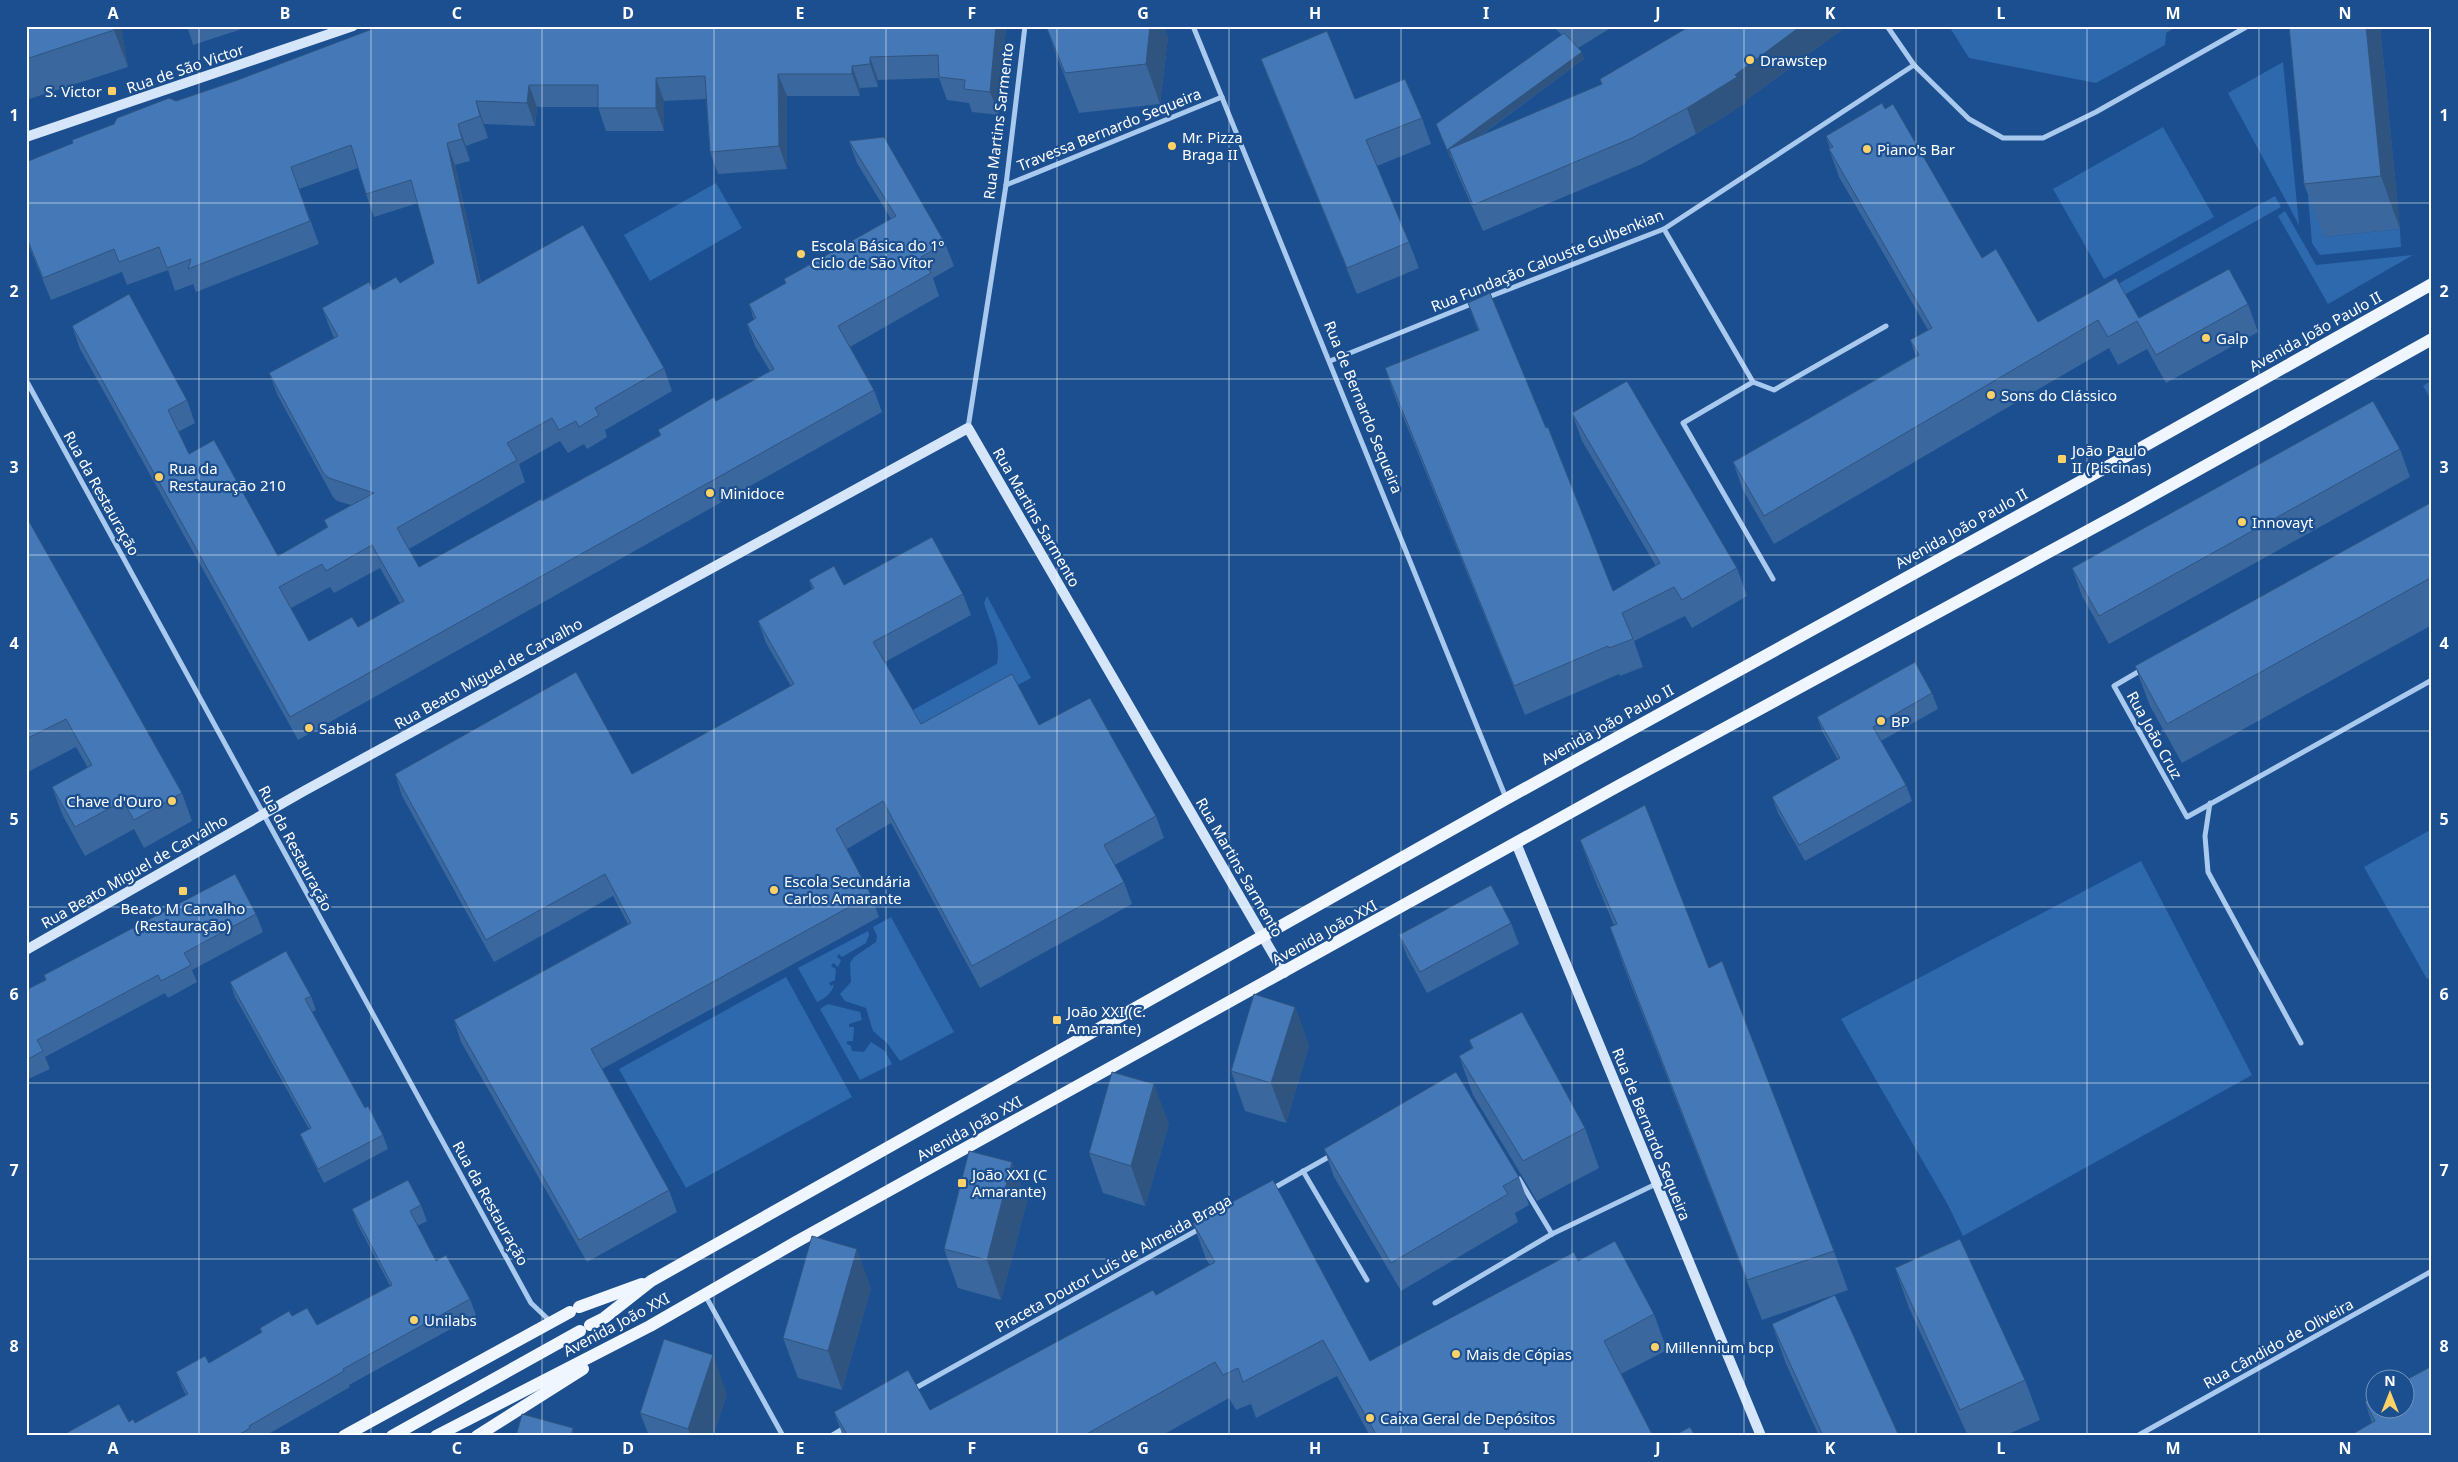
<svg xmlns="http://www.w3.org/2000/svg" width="2458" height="1462" font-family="'Noto Sans',sans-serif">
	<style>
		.green { fill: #2e69ad }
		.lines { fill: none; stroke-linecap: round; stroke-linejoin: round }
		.street { stroke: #a9c9ee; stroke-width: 5 }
		.secondary { stroke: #d6e6fa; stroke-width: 10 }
		.primary { stroke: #f0f6ff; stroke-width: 12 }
		.wall { fill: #3a679d; fill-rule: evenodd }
		.shaded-wall { fill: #305480 }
		.building { fill: #4478b7; stroke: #305480; fill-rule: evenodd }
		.grid { fill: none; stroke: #fff; stroke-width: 1; stroke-opacity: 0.55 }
		.poi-dot { fill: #ffd166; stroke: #1b4f8f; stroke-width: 2 }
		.labels { text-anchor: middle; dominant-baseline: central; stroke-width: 4.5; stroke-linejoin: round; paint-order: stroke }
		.poi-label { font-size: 15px; fill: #fff; stroke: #1b4f8f; text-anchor: start }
		.street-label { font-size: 15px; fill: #fff; stroke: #1b4f8f }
		.neatline { fill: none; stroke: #fff; stroke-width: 2 }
		.grid-label { font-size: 16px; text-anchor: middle; font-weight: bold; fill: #fff }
	</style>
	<rect width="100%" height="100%" fill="#1b4f8f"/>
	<g class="green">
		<path d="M1949,26h218l-2,19 -69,38 -127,-25z"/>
		<path d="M2283,62l16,163 -71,-132z"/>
		<path d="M2163,127l51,90 -110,62 -51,-90z"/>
		<path d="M716,183l26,45 -92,53 -26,-46z"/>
		<path d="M2319,195l5,42 76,-8 1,18 -81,8 -8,-12 -4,-47z"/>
		<path d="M2275,196l6,11 -223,125 -6,-11z"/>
		<path d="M2285,211l31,54 97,-10 -85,49 -50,-88z"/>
		<path d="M2432,380v21l-9,-15z"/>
		<path d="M987,596l44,82 -172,92 50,-58 88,-48c4,-26 -6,-37 -13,-61z"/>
		<path d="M2432,829v148l-5,2 -63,-112z"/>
		<path d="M2141,861l111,214 -289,161 -15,-31 -107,-186z"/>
		<path d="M891,917l63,115 -54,29 -13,-18 -14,-12 -7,-23 -21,-7 -5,-7 11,-12 -1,-19 4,-6 22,-15 1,-6 -4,-9z"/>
		<path d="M868,931l1,4 -3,8 -24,14 -3,-3 -2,3 4,3 -3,7 -5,-4 -2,3 5,3 -1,11 -6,3 2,3 3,-2c-2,10 -9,14 -17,18l-19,-34z"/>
		<path d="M786,977l66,120 -166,91 -67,-119z"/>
		<path d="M828,1004l32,8 2,8 -13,4v3h5l-1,14h-6v3l4,2 1,5 12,1 7,-10 14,9 7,13 -32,16 -40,-71z"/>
	</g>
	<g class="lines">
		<g class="street">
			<path d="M1193,26l313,772"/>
			<path d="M1887,26l27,39 55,54 34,19h40l53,-26 152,-86"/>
			<path d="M1006,185l216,-88"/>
			<path d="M1664,229l89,153 -70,41 90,156"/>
			<path d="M1486,298l178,-69 250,-164"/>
			<path d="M1330,361l144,-58"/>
			<path d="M26,380l505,923 20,19"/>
			<path d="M1753,382l21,8 112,-64"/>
			<path d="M968,428l38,-243 19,-159"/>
			<path d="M2143,669l-29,17 73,131 245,-137"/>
			<path d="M2210,803l-5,33 3,36 93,171"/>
			<path d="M1303,1171l64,109"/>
			<path d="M1519,1179l33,55"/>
			<path d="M1272,1189l60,-34"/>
			<path d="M705,1295l78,141"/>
			<path d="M1435,1303l117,-69 104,-50"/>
			<path d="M912,1390l289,-162"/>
			<path d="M831,1436l15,-9"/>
			<path d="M2137,1436l295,-165"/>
		</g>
		<g class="secondary">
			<path d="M26,137l327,-111"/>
			<path d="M1516,843l245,593"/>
			<path d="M26,950l278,-159 664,-363 316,545"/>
		</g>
		<g class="primary">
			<path d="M579,1307l63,-23"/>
			<path d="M590,1325l14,-7 47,-37 855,-482 626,-346 300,-169"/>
			<path d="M344,1436l226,-124"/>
			<path d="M392,1436l188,-105"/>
			<path d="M436,1436l214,-110 146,-84 824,-457 508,-276 304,-170"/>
			<path d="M477,1436l106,-67"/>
		</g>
	</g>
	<g class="wall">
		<path d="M26,26h98l-3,1 7,40 -102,33z"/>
		<path d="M187,26h64l-58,19z"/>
		<path d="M1006,26l-7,89 -27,-3 -3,-9 -22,-3 -8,-22 -61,2v7l-18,1v8h-73v73l-69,5 -8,-22 -4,-53 -42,2v30h-58l-8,-24h-61l-2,19 -51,-2 4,14 -22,8 4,15 -15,4 26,117 183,86 8,23 -67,39 2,7 -20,12 -3,-5 -16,9 -8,-12 -41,23 6,18 -116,67 10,18 205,-111 36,-21 -2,-5 58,-29 54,-30 -15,-25 -8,-22 7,-4 -5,-16 37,-20 -2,-5 107,-60 -34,-56 -8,-22 96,102 9,23 -21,12 6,18 -89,51 24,43 8,22 -584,328 -218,-391 -8,-23 115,74 8,23 -17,9 11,22 89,102 49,-28 -3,-8 27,-15 -14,-4 -4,-4 -55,-101 -9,-23 65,-35 -3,-7 -9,-23 51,-18 27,-7 34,-20 -16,-60 -44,14 -8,-23 -8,-26 -59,21 20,55 -123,48 -3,-8 -18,7 -7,-21 -41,15 -5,-13 -71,28 -25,-61v-77l150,-61zM380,568l20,35 -42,24 -49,14 -18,-33 39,-21 4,6z"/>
		<path d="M1046,26l122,11 -8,67 -81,9 -22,-56z"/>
		<path d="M1553,26h61l-36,22 6,11 -104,77 121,-52 -1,-5 243,-50 -98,72 1,2 -50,31 -54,30 -159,67 -25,-56 -7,-18 -1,1 -11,-27 123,-96z"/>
		<path d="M2164,26h14l-12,7z"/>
		<path d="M2289,26h91l20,203 -76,8 -20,-53z"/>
		<path d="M1261,59l94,40 67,19 9,26 -54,22 32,76 10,26 -62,26 -86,-209z"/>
		<path d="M1885,109l97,149 56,64 101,-4 109,-14 10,28 -92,51 -19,-34 -29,16 -9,-17 -335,196 -31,-54 -10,-28 183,-106 -6,-16 18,-10 -89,-153 -10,-28 1,-1 -4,-12z"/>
		<path d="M1468,303l145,288 43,-25 -74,-125 -10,-28 165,155 10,28 -55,32 -7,-12 -51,25 9,26 -23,9 -1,-2 -94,41 -130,-318 -10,-29 93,-37z"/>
		<path d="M2400,449l10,28 -301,167 -27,-48 -10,-28z"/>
		<path d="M2432,502v123l-250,138 -32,-57 -15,-40z"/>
		<path d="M26,516l156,277 10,28 -48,27 -10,-19 -49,27 -22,-40 -11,-29 36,-19 -12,-21 -50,26z"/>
		<path d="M809,580l35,5 119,9 8,21 -86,47 36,62 118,1 117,91 8,22 -49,27 9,17 8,22 -152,84 -89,-165 -44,26 24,46 8,22 -277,152 67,121 8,22 -90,50 -126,-220 -7,-22 174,-96 -15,-28 -119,66 -92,-166 -7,-22h237l159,-88 -25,-43 -8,-22 54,-32z"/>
		<path d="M1932,693l6,16 -57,32 25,44 6,16 -107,60 -27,-48 -6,-16 66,-37 -15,-27 -6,-16z"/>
		<path d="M1580,840l129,128 125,283 14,39 -86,30 -138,-353 -14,-40 4,-2 -19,-45z"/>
		<path d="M256,914l7,18 -71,38 5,12 -29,16 -3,-5 -120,64 5,12 -24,11v-90l19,-10 -1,-5z"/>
		<path d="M1511,923l8,21 -92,49 -20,-37 -8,-21z"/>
		<path d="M230,982l81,14 5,14 -4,2 53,96 18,27 5,14 -64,34 -18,-35 -6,-14 9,-5 -74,-132z"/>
		<path d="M1295,1007l14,39 -23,77 -41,-12 -14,-40z"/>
		<path d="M1469,1040l116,88 14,40 -62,33 -64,-106 -14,-39 13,-8z"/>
		<path d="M1169,1124l-24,82 -42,-13 -14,-40z"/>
		<path d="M1324,1149l195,28 10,28 -14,8 3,9 -117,69 -67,-114z"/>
		<path d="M1012,1162l15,39 -26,99 -43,-12 -14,-39z"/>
		<path d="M421,1205l6,16 -10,5 19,35 34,38 6,16 -127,70 1,2 -85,49h-204l68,-14 6,1 51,-28 -4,-8 -6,-15 33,-9 52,-30 -1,-5 32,-12 25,9 73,-39 -32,-61 -6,-16z"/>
		<path d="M1193,1223l177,138 208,-100 76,53 13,36 -46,24 32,62h-283l-33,-60 -81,42 -5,-14 -15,6 -7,-12 -68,38h-318l-9,-24 96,-2 226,-115 54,-30 -4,-6z"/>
		<path d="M1895,1268l130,112 15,40 -36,16h-36l-59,-128z"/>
		<path d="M871,1288l-29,102 -44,-12 -15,-40z"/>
		<path d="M1772,1324l127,112h-80l-33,-72z"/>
		<path d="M727,1394l-14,42h-64l-9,-23z"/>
		<path d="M2365,1402l67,34 -60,-13z"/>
	</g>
	<g class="shaded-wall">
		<path d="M114,26h7l7,41 -14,-37z"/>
		<path d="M996,26h10l-7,89 -9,-23z"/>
		<path d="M1150,26h14l4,11 -8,67 -14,-40z"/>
		<path d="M1801,26h41l1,3 -98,72 1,2 -50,31 -9,-26 48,-33z"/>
		<path d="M2366,26h14l20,203 -19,-53z"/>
		<path d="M1582,52l2,7 -132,97 -3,-7z"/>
		<path d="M870,57l8,23v7l-8,-23z"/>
		<path d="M852,66l8,22v8l-8,-22z"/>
		<path d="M778,74l9,22v73l-8,-23z"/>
		<path d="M656,78l8,23v30l-8,-23z"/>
		<path d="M529,85l8,22 -2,19 -8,-23z"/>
		<path d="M476,101l8,23 4,14 -8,-22z"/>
		<path d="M458,124l8,22 4,15 -8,-22z"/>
		<path d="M447,143l8,22 31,142 -8,-23z"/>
		<path d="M1449,149l2,8 -1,1 -3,-8z"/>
		<path d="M1295,1007l14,39 -23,77 -15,-40z"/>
		<path d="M1154,1084l15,40 -24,82 -14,-40z"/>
		<path d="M1012,1162l15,39 -26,99 -14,-40z"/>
		<path d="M857,1249l14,39 -29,102 -14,-39z"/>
		<path d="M713,1355l14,39 -14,42h-22l-3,-7z"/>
		<path d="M573,1428l2,8h-4z"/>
	</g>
	<g class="building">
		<path d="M26,26h88v4l-88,29z"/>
		<path d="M380,26h616l-6,66 -26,-3 1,-9 -26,-3 -1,-22 -68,2v7l-18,2v8h-74l1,72 -69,6 -5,-76 -49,2v30h-58v-23h-69l-2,18 -51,-2 4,15 -22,8 4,15 -15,4 31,141 105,-59 81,143 -69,40 4,7 -20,12 -3,-6 -17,9 -7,-12 -45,25 10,17 -120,68 22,39 122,-68 1,2 82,-45 37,-21 -3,-5 56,-33 2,4 58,-32 -27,-45 9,-6 -7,-14 37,-21 -2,-4 112,-63 -47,-75 35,-4 61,106 -24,14 10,16 -93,53 36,64 -584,327 -218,-391 57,-32 58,106 -19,10 21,44 25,-14 64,116 50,-29 -4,-7 50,-27 -45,-15 -5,-4 -55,-101 69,-37 -16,-28 47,-26 4,8 23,-13 4,6 34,-20 -23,-83 -45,14 -15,-49 -60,22 19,54 -122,48 3,-10 -24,9 -8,-21 -40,15 -5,-13 -71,29 -17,-42v-74l47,-19 -1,-3 42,-16 3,-6 52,-20 7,3 59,-20zM372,545l32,56 -46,26 -6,-10 -43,24 -30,-54 43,-23 4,7z"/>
		<path d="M1046,26h104l-4,38 -81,9z"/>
		<path d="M1690,26h111l-66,49 2,2 -50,31 -55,30 -159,67 -24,-56 153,-65 -2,-5z"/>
		<path d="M2289,26h77l15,150 -77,8z"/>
		<path d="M1327,31l28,68 50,-20 17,39 -56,22 43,102 -62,26 -86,-209z"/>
		<path d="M1564,33l18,19 -135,98 -11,-26z"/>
		<path d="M1882,103l3,6 8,-5 89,154 14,-9 42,73 78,-44 23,40 90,-49 19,35 -92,51 -19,-34 -29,16 -10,-17 -334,196 -31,-54 186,-107 -9,-15 22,-12 -103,-179 4,-2 -7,-11z"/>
		<path d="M1490,293l56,135 2,-1 65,164 47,-28 -88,-150 55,-32 110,187 -55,32 -8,-13 -52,26 11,26 -24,9 -1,-2 -94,40 -129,-318 94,-38 -11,-27z"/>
		<path d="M2373,401l27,48 -301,167 -27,-48z"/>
		<path d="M2432,502v75l-265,147 -32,-58z"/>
		<path d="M26,516l156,277 -48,27 -11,-19 -48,26 -23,-40 40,-22 -26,-46 -40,20z"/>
		<path d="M932,537l31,57 -90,48 48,82 91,-50 27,51 51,-27 66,118 -52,29 20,37 -152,84 -89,-165 -47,28 35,66 -280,154 78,141 -90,50 -125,-220 177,-97 -26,-49 -119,66 -91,-166 181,-102 56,102 162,-90 -36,-63 56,-33 -5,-8 25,-14 10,19z"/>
		<path d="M1915,662l17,31 -59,34 33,58 -107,60 -27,-48 68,-39 -23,-41z"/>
		<path d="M1645,805l64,163 13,-7 112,290 -87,29 -137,-353 7,-3 -37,-84z"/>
		<path d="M235,874l21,40 -72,39 7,12 -30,16 -3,-6 -121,65 6,11 -17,9v-70l20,-10 -2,-5z"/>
		<path d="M1491,885l20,38 -91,49 -21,-37z"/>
		<path d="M286,951l25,45 -6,3 60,109 3,-2 15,29 -65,34 -18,-35 11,-6 -81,-146z"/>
		<path d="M1254,994l41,13 -24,76 -40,-12z"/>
		<path d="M1522,1012l63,116 -62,33 -64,-105 14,-8 -4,-8z"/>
		<path d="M1112,1072l42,12 -23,82 -42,-13z"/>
		<path d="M1456,1072l63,105 -16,9 5,8 -117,69 -67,-114z"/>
		<path d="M969,1151l43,11 -25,98 -43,-11z"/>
		<path d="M408,1180l13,25 -11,6 26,50 10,-6 24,44 -127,70 1,2 -95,55 1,2 -13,8h-176l58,-32 10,18 4,-3 2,4 53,-29 -12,-22 29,-16 4,7 53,-31 -2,-4 29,-17 3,5 15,-8 10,17 75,-40 -40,-76z"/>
		<path d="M1273,1180l97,181 204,-109 4,9 37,-20 39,73 -50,27 49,95h-276l-54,-96 -80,42 -5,-14 -15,7 -8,-13 -132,74h-235l-14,-24 74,-42 22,40 223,-120 3,5 59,-33 -22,-39z"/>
		<path d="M812,1236l45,13 -29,102 -45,-13z"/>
		<path d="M1960,1239l65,141 -65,30 -65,-142z"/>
		<path d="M1835,1295l64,141h-76l-51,-112z"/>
		<path d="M664,1339l49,16 -25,74 -48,-16z"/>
		<path d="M2432,1366v70h-83l26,-15 -10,-19 11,-6v14h30v-30z"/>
		<path d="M522,1414l51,14 -2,8h-55z"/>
		<path d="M1690,1427l5,9h-22z"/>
	</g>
	<path class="grid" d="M199,26v1410M371,26v1410M542,26v1410M714,26v1410M886,26v1410M1057,26v1410M1229,26v1410M1401,26v1410M1572,26v1410M1744,26v1410M1916,26v1410M2087,26v1410M2259,26v1410M26,203h2406M26,379h2406M26,555h2406M26,731h2406M26,907h2406M26,1083h2406M26,1259h2406"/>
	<g class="poi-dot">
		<circle cx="1750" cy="60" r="5"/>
		<rect x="107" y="86" width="10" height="10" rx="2.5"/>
		<circle cx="1172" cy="146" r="5"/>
		<circle cx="1867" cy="149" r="5"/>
		<circle cx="801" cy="254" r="5"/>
		<circle cx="2206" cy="338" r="5"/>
		<circle cx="1991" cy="395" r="5"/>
		<rect x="2057" y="454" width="10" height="10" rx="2.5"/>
		<circle cx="159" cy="477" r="5"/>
		<circle cx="710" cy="493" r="5"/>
		<circle cx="2242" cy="522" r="5"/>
		<circle cx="1881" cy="721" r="5"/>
		<circle cx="309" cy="728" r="5"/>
		<circle cx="172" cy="801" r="5"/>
		<circle cx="774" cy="890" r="5"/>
		<rect x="178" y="886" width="10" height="10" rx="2.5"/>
		<rect x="1052" y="1015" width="10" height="10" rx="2.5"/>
		<rect x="957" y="1178" width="10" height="10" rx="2.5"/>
		<circle cx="414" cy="1320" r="5"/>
		<circle cx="1655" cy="1347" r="5"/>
		<circle cx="1456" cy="1354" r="5"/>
		<circle cx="1370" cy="1418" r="5"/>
	</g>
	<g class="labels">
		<g class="poi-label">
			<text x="1760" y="60">Drawstep</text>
			<text x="102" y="91" text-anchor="end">S. Victor</text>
			<text x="1182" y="137">Mr. Pizza<tspan x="1182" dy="17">Braga II</tspan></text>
			<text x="1877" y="149">Piano's Bar</text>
			<text x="811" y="245">Escola Básica do 1º<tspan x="811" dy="17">Ciclo de São Vítor</tspan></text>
			<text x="2216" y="338">Galp</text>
			<text x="2001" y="395">Sons do Clássico</text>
			<text x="2072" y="450">João Paulo<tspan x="2072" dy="17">II (Piscinas)</tspan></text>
			<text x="169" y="468">Rua da<tspan x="169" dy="17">Restauração 210</tspan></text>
			<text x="720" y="493">Minidoce</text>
			<text x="2252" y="522">Innovayt</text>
			<text x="1891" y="721">BP</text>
			<text x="319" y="728">Sabiá</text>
			<text x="162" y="801" text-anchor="end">Chave d'Ouro</text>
			<text x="784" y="881">Escola Secundária<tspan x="784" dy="17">Carlos Amarante</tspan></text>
			<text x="183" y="908" text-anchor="middle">Beato M Carvalho<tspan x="183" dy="17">(Restauração)</tspan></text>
			<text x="1067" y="1011">João XXI (C.<tspan x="1067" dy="17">Amarante)</tspan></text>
			<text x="972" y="1174">João XXI (C<tspan x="972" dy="17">Amarante)</tspan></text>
			<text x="424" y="1320">Unilabs</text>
			<text x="1665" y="1347">Millennium bcp</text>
			<text x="1466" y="1354">Mais de Cópias</text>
			<text x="1380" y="1418">Caixa Geral de Depósitos</text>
		</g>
		<g class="street-label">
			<text transform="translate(185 68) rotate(-19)">Rua de São Victor</text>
			<text transform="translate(998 121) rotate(-83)">Rua Martins Sarmento</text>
			<text transform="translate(1109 129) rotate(-22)">Travessa Bernardo Sequeira</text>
			<text transform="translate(1547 260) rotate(-22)">Rua Fundação Calouste Gulbenkian</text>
			<text transform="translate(2315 331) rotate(-29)">Avenida João Paulo II</text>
			<text transform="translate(1364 407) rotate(68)">Rua de Bernardo Sequeira</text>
			<text transform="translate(102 493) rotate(61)">Rua da Restauração</text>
			<text transform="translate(1037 517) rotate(60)">Rua Martins Sarmento</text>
			<text transform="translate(1961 528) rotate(-29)">Avenida João Paulo II</text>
			<text transform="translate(488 673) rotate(-29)">Rua Beato Miguel de Carvalho</text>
			<text transform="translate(1607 724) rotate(-29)">Avenida João Paulo II</text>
			<text transform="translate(2155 735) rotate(61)">Rua João Cruz</text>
			<text transform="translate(296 848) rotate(62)">Rua da Restauração</text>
			<text transform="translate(1240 867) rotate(60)">Rua Martins Sarmento</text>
			<text transform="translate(134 871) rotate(-30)">Rua Beato Miguel de Carvalho</text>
			<text transform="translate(1324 932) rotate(-29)">Avenida João XXI</text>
			<text transform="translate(969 1128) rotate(-29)">Avenida João XXI</text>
			<text transform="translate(1652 1134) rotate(68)">Rua de Bernardo Sequeira</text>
			<text transform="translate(491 1203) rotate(61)">Rua da Restauração</text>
			<text transform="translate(1113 1263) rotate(-29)">Praceta Doutor Luís de Almeida Braga</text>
			<text transform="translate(616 1324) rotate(-28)">Avenida João XXI</text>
			<text transform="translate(2278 1343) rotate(-29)">Rua Cândido de Oliveira</text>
		</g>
	</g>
	<rect width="2458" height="1462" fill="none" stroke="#1b4f8f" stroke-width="55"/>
	<g transform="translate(2390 1394)"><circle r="24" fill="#1b4f8f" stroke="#7695bc"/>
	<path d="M0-4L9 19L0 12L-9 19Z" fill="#ffd166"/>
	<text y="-8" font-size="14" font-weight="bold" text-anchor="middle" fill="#ffffff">N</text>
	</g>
	<rect x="28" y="28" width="2402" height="1406" class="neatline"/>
	<g class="grid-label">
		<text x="113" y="19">A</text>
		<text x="285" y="19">B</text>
		<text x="457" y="19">C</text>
		<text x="628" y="19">D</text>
		<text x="800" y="19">E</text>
		<text x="972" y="19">F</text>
		<text x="1143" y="19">G</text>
		<text x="1315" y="19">H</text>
		<text x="1486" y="19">I</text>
		<text x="1658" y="19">J</text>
		<text x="1830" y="19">K</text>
		<text x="2001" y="19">L</text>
		<text x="2173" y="19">M</text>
		<text x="2345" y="19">N</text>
		<text x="14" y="121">1</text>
		<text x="2444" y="121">1</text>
		<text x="14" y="297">2</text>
		<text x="2444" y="297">2</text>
		<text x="14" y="473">3</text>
		<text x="2444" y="473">3</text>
		<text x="14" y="649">4</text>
		<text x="2444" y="649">4</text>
		<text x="14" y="825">5</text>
		<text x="2444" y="825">5</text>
		<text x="14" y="1000">6</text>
		<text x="2444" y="1000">6</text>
		<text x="14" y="1176">7</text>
		<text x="2444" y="1176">7</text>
		<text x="14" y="1352">8</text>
		<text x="2444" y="1352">8</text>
		<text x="113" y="1454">A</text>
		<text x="285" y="1454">B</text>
		<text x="457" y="1454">C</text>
		<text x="628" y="1454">D</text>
		<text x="800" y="1454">E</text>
		<text x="972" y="1454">F</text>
		<text x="1143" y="1454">G</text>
		<text x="1315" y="1454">H</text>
		<text x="1486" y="1454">I</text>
		<text x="1658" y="1454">J</text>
		<text x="1830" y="1454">K</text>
		<text x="2001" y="1454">L</text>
		<text x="2173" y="1454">M</text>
		<text x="2345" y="1454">N</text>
	</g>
</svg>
